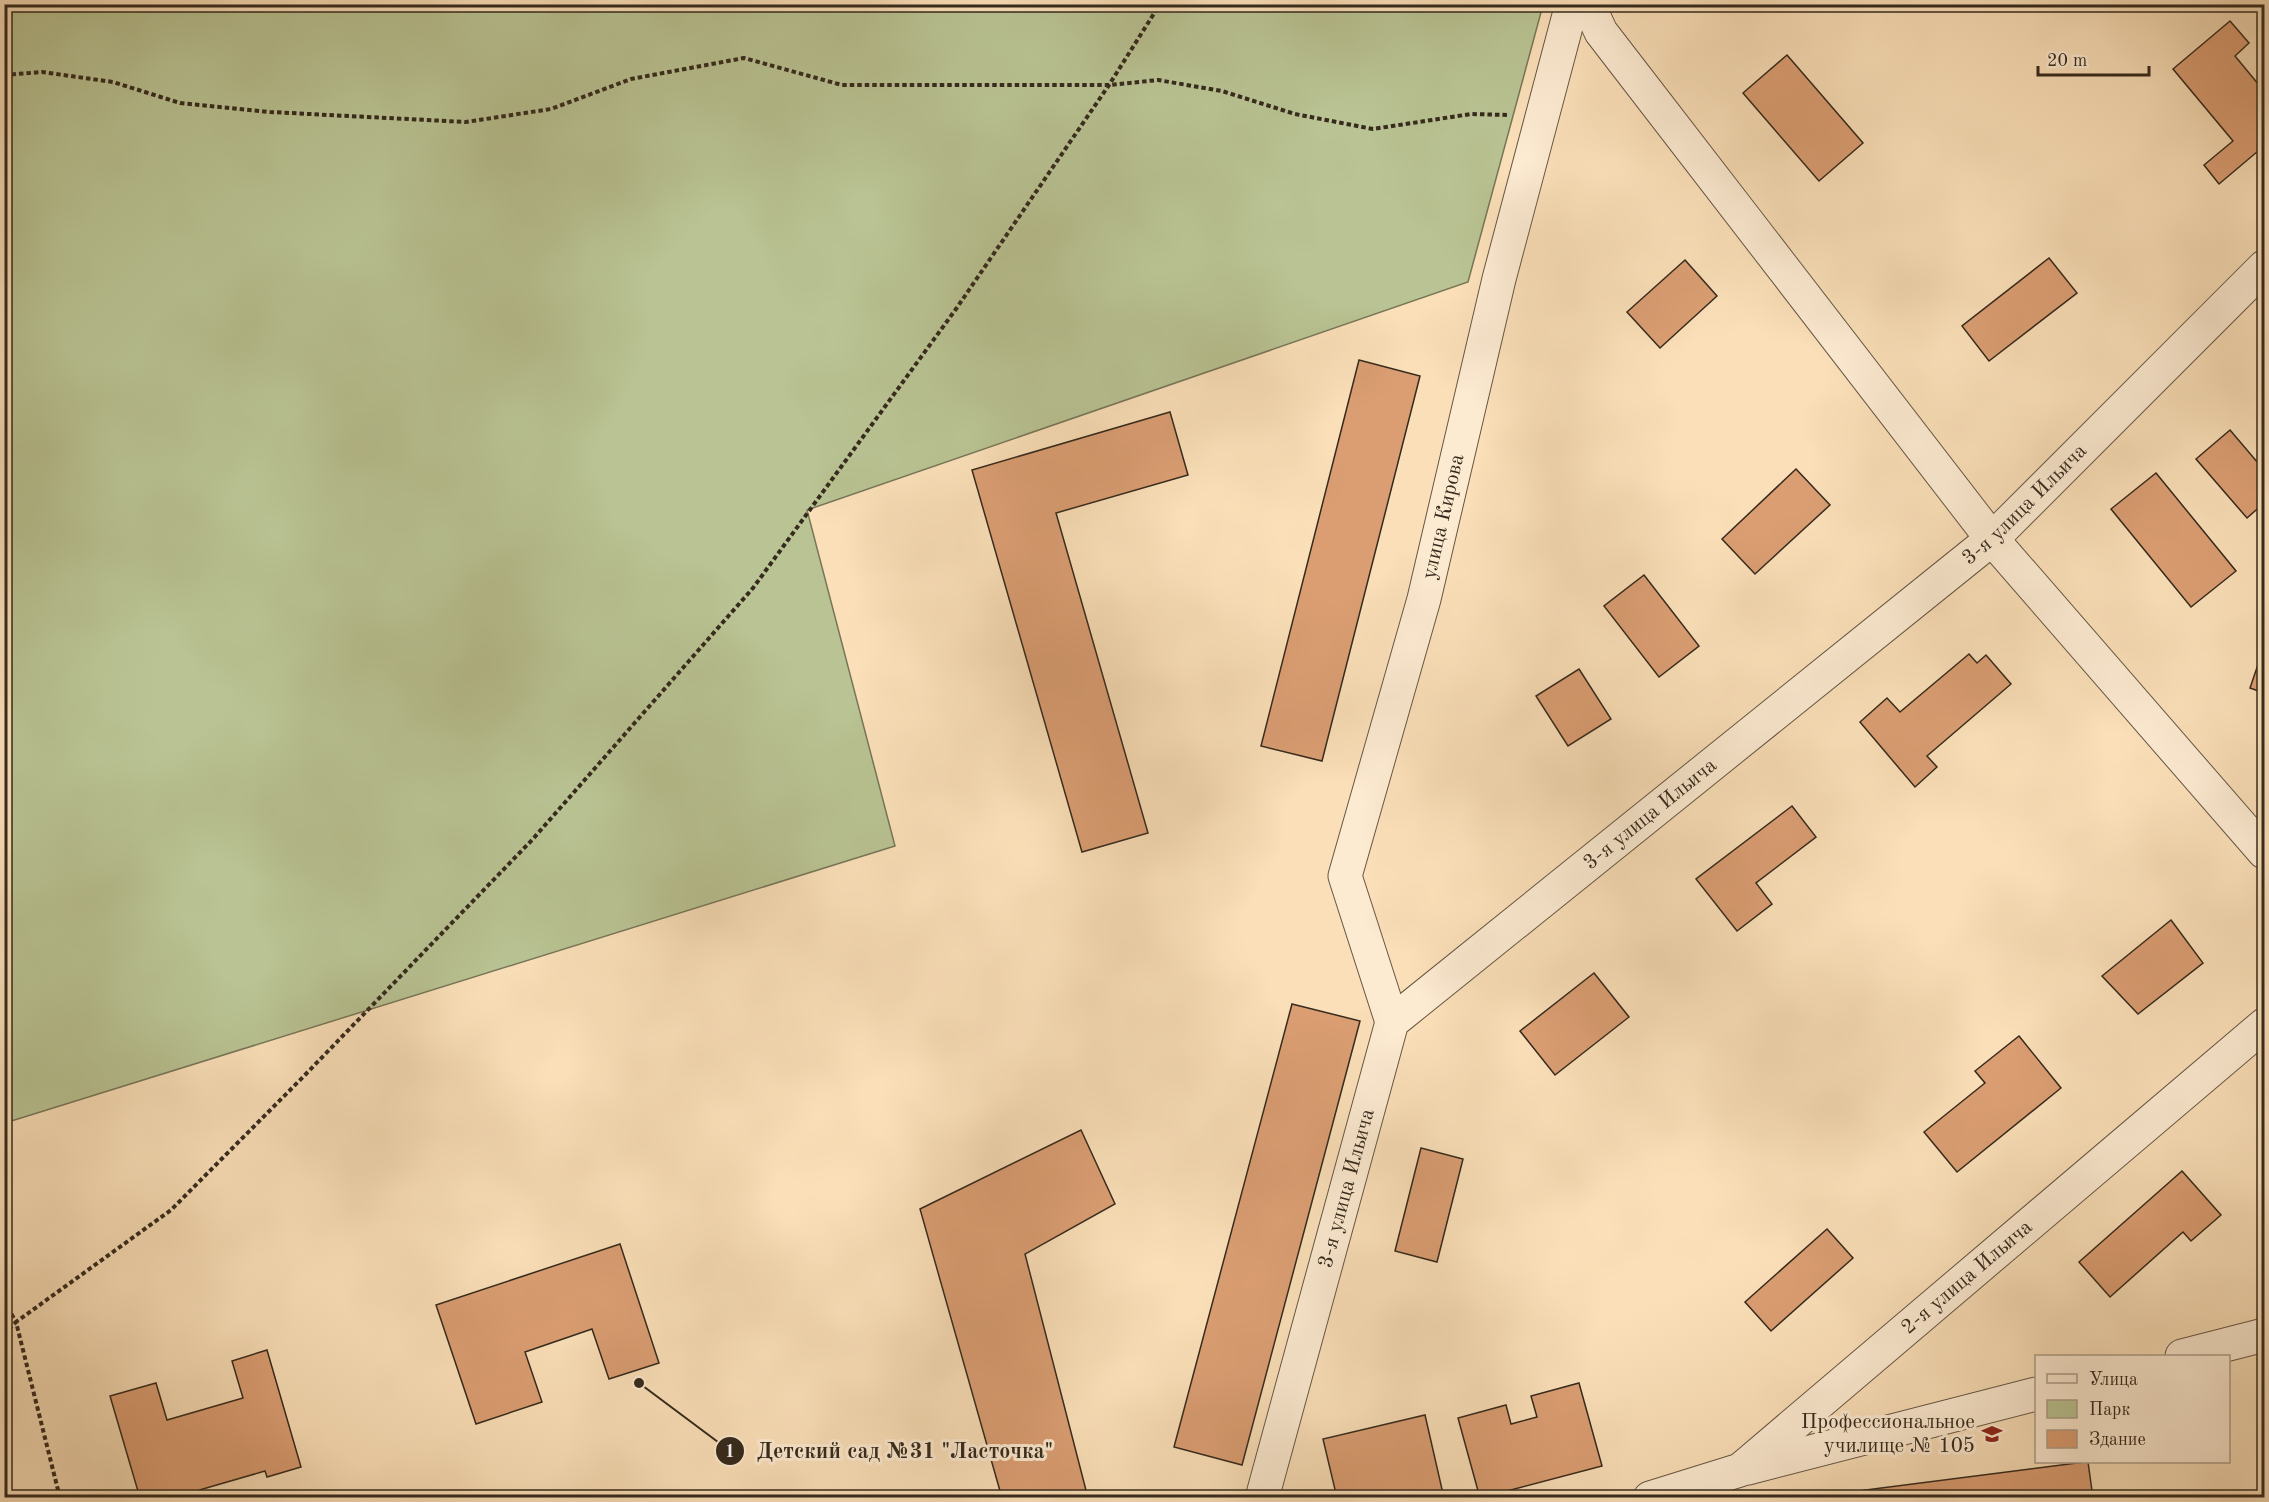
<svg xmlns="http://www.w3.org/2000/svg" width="2269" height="1502" font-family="'Old Standard TT',serif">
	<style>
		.green { fill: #b9c393; stroke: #777658; stroke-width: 1.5 }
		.building { fill: #db9e73; stroke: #352a1d; stroke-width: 1.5 }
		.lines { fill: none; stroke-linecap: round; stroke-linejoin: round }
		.street-casing { stroke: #665744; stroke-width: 35 }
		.path { stroke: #352a1d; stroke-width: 4; stroke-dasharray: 4.5 3; stroke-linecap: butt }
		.street { stroke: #fcead1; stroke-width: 33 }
		.labels { text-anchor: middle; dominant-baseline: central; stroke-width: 6; stroke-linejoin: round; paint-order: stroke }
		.street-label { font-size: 21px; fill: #352a1d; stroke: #fcead1 }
		.poi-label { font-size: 21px; fill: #352a1d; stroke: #fcead1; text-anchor: end }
		.leader { fill: none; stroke: #352a1d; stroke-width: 2 }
		.callout-dot { fill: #352a1d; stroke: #fcead1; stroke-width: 2 }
		.mark-label { font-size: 18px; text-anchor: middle; font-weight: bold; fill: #fff }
		.callout-label { font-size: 22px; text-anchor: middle; font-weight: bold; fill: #352a1d; stroke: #fcead1; stroke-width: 6; stroke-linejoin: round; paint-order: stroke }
	</style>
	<rect width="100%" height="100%" fill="#fadfb8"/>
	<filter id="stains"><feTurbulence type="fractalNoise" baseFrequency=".00333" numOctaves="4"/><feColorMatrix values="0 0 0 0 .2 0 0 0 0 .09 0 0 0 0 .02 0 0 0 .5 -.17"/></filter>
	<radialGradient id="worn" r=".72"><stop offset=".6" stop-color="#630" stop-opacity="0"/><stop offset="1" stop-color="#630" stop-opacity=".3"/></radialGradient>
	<path class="green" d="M5,4h1538v1l-75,277 -661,228 88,336 -890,277z"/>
	<g class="building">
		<path d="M2230,21l19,22 -14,13 29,35v55l-45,38 -15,-19 29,-24 -60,-72z"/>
		<path d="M1787,55l76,88 -44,38 -76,-88z"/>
		<path d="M2049,258l28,35 -88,68 -27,-35z"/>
		<path d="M1685,260l32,36 -57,52 -33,-36z"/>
		<path d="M1359,360l61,16 -98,385 -61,-15z"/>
		<path d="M1170,412l18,63 -132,38 92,320 -66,19 -110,-382z"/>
		<path d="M2230,430l34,40v33l-17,15 -51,-59z"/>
		<path d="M1796,469l34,36 -75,69 -33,-35z"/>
		<path d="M2156,473l80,98 -45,36 -80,-98z"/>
		<path d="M1644,575l55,71 -40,31 -55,-71z"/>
		<path d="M2264,647v46l-14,-5z"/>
		<path d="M1969,654l8,9 9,-8 25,29 -84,72 10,11 -22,20 -55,-65 27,-24 13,14z"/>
		<path d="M1579,669l32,50 -43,27 -32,-50z"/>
		<path d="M1792,806l24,31 -60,46 16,21 -35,27 -41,-52z"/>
		<path d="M2171,920l32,43 -65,51 -36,-38z"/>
		<path d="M1594,973l35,44 -74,58 -35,-44z"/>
		<path d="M1292,1004l68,17 -118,444 -68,-18z"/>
		<path d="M2019,1036l42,52 -104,84 -33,-40 61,-49 -10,-12z"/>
		<path d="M1081,1130l34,74 -90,50 63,244h-86l-82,-289z"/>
		<path d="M1421,1148l42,11 -26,103 -42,-11z"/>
		<path d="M2182,1171l39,44 -30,26 -8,-9 -73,65 -31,-35z"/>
		<path d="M1827,1229l26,29 -82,73 -26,-29z"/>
		<path d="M620,1244l39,119 -50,16 -17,-50 -67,23 17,50 -66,22 -40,-119z"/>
		<path d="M267,1350l34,117 -34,10 -2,-6 -76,22 1,5h-50l-30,-102 46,-13 11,37 76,-22 -11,-37z"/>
		<path d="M1579,1383l23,83 -122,32 -22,-80 48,-13 5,19 26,-7 -6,-21z"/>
		<path d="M1425,1415l19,83h-107l-14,-59z"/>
		<path d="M2088,1462l5,36h-290l282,-36z"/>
	</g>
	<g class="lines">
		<g class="street-casing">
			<g id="street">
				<path d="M1588,4l13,28 391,507 272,313"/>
				<path id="s1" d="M1392,1022l-47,-146 79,-277 75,-320 73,-275"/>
				<path d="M2182,1356l82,-21"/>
				<path d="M1748,1468l288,-74"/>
				<path id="s2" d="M1262,1498l130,-476 600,-483 272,-272"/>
				<path id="s3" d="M1650,1498l90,-28 524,-445"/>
			</g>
		</g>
		<g class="path">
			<path d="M4,75l38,-3 71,10 67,21 90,9 196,10 85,-13 80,-30 113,-21 98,27h267l49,-5 64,11 73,23 78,15 98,-15 36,1"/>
			<path d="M4,1301l12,21 -12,12"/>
			<path d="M60,1498l-44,-176 155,-112 133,-134 228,-236 221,-252 203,-279 153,-224 51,-81"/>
		</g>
		<use href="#street" class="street"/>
	</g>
	<defs>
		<g id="university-bare" transform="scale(1.62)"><path d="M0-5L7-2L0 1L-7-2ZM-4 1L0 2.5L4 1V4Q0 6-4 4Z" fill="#8f2418" stroke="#fcead1" stroke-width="2.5" paint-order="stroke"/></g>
	</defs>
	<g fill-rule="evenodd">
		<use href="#university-bare" x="1992" y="1434"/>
	</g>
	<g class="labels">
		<g class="street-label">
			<text stroke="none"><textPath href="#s2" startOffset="1311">3-я улица Ильича</textPath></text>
			<text stroke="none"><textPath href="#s1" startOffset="526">улица Кирова</textPath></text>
			<text stroke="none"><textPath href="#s2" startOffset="825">3-я улица Ильича</textPath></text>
			<text stroke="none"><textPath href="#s2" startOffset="321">3-я улица Ильича</textPath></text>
			<text stroke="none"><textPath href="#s3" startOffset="392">2-я улица Ильича</textPath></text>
		</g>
		<g class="poi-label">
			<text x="1975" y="1422">Профессиональное<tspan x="1975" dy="24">училище № 105</tspan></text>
		</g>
	</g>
	<path class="leader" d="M639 1383L730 1451"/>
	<g class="callout-dot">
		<circle cx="639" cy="1383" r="6"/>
		<circle cx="730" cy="1451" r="15"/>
	</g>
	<g class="mark-label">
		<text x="730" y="1457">1</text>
	</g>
	<g class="callout-label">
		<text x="905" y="1458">Детский сад №31 "Ласточка"</text>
	</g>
	<rect width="2269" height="1502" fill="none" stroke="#fadfb8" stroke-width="24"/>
	<rect x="6" y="6" width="2257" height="1490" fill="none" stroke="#352a1d" stroke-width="3"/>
	<rect x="12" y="12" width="2245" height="1478" fill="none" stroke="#352a1d" stroke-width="1.5"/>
	<rect x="2035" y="1355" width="195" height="108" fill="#fcead1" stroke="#ac9d89" stroke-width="1.5"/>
	<rect x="2047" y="1374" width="30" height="9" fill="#fcead1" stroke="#ac9d89" stroke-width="1.5"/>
	<text x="2089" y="1385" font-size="18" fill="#352a1d">Улица</text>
	<rect x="2047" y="1400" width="30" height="18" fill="#b9c393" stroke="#ac9d89" stroke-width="1.5"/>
	<text x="2089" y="1415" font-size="18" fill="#352a1d">Парк</text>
	<rect x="2047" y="1430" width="30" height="18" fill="#db9e73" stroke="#ac9d89" stroke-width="1.5"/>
	<text x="2089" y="1445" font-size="18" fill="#352a1d">Здание</text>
	<path d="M2038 66v9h111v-9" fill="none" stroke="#352a1d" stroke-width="3"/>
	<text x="2047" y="66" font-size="18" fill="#352a1d" stroke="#fcead1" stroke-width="4.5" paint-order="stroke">20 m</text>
	<rect width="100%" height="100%" filter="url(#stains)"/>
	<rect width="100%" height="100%" fill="url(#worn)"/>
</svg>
